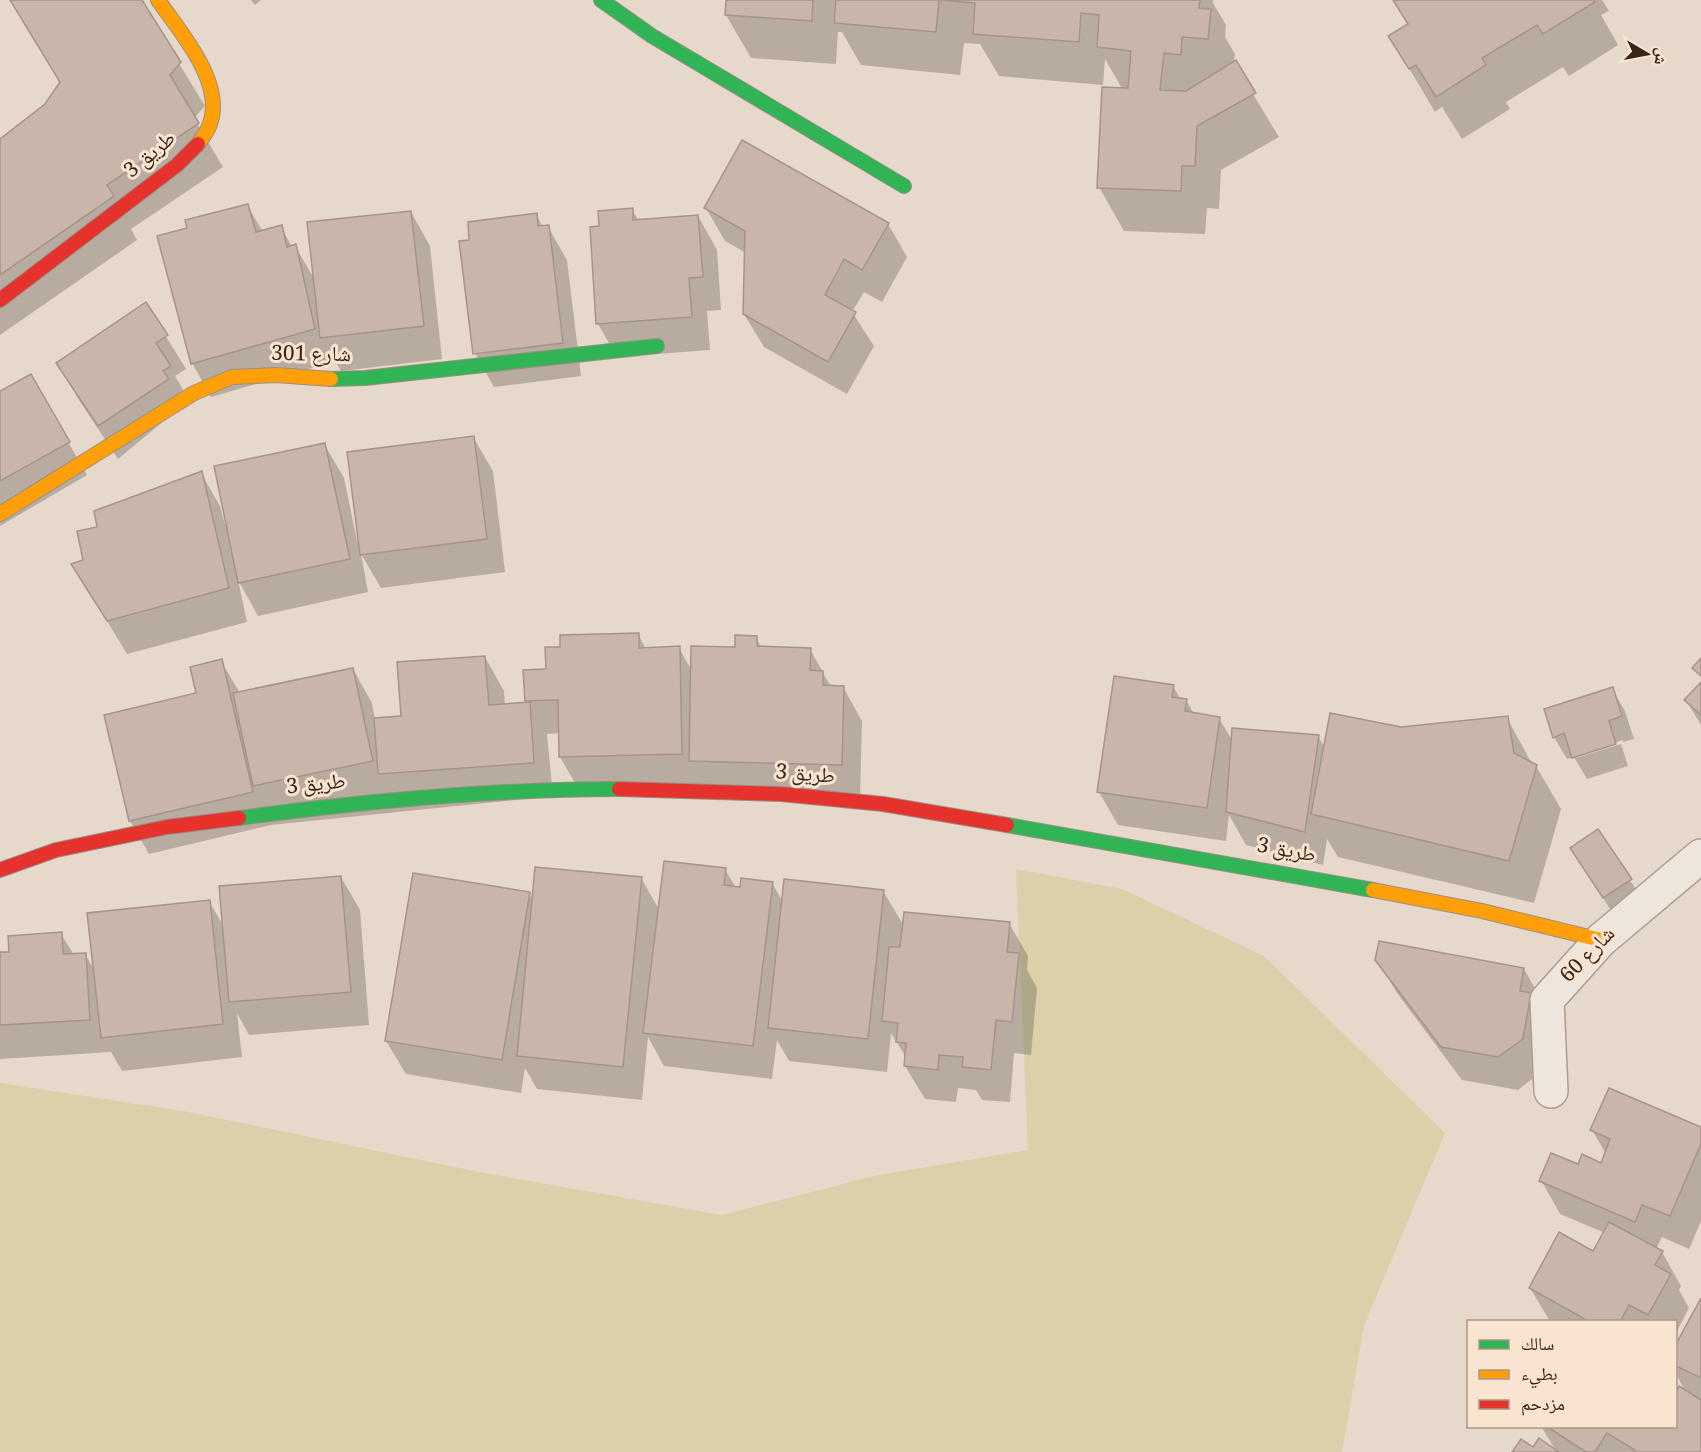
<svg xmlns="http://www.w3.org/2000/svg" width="1701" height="1452" font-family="Georgia,'Noto Naskh Arabic',serif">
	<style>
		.green { fill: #dad1ab }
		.shadow { fill: #0003 }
		.building { fill: #cab5ab; stroke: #a69389; stroke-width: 1.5 }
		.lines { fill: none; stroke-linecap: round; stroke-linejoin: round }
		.street-casing { stroke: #ab9d94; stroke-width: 36 }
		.fast-casing { stroke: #9a8d84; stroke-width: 16 }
		.slow-casing { stroke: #9a8d84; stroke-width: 16 }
		.jam-casing { stroke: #9a8d84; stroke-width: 16 }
		.street { stroke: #eee5dd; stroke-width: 33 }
		.fast { stroke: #30b455; stroke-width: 14 }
		.slow { stroke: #ff9f0a; stroke-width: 14 }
		.jam { stroke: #e5322d; stroke-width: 14 }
		.labels { text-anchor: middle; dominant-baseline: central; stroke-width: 6; stroke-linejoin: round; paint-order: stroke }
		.street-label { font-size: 21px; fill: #3a241b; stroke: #f8e4cf }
	</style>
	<rect width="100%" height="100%" fill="#e6d8ca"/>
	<path class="green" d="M1016,869l106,20 142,67 181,177 -81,192 -22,127h-1342v-369l183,28 301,62 238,42 152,-39 154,-26z"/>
	<g class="shadow">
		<path d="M11,0h129l65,106 -11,12 29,49 -92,62 6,11 -137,95v-195l46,-34 15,-23z"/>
		<path d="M251,0h10l-6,5z"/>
		<path d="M728,0h485v3l13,22 -1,12 10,17 -1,9 45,74 -58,33 -2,39 -12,-1 -2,26 -81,-3 -25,-44 24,-97 -18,-31 -2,26 -104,-9 -19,-32 -16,-1 -4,32 -99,-10 -19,-33h-4l-2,32 -85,-6 -25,-43z"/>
		<path d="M1394,0h208l7,11 -8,4 17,30 -49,31 -6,-9 -57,35 4,7 -48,30 -20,-32 -7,5 -45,-76 19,-11z"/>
		<path d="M247,205l16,27 18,-5 11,20 3,-1 20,34 96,-68 19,34 12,113 -101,12 -9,-16 1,7 -122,35 -19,-34 -3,-134z"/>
		<path d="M706,208l182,16 19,33 -25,45 -18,-10 -12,20 22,34 -27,48 -83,-47 -20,-33 2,-61 -21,-12z"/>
		<path d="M632,210l7,11 59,-5 19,34 4,60 -14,1 3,39 -93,7 -19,-33 -7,-96 10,-1z"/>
		<path d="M536,215l7,12h5l19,33 14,116 -87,11 -19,-34 -4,-112z"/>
		<path d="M146,304l40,65 -11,7 14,24 -71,59 -41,-62 -19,-34z"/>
		<path d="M30,376l57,99 -87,51v-133z"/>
		<path d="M473,437l20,34 12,101 -124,16 -20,-34 7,38 -110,24 -20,-36 9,42 -120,32 -54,-89 12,-5 13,-32 103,-55 19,33 5,19h2l97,-81 20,34 13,63h3z"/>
		<path d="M638,634l8,15 33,-1 13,23 64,-33 6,10 48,1 21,38h12l19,34 -2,77 -281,-8 -19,-33v-24l-13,1 6,62 -282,29 -122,29 -19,-33 68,-127 23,-33 19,32 113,-24 19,34 3,16 27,-2 83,-60 19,34 1,14 23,-2 -2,-3 35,-52z"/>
		<path d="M1701,684v41l-15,-25z"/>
		<path d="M1173,686l8,14h5l8,14 25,4 14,24 85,-6 7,12 76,-20 106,-10 25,46 4,2 25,43 -27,94 -196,-46 -11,-18 -4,26 -77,-20 -17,-30 -3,26 -108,-16 -19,-33z"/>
		<path d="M1612,689l13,22 9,28 -11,3v-2l-47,15v3l45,-14 7,22 -41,13 -13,-22 -7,2 -13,-22z"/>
		<path d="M1598,831l46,71 -27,18 -45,-72z"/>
		<path d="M725,869l11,19 36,-5 11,19 100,-11 21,35 105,-3 19,33 -1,14 10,18 -6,67 -17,-2 -4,49 -28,-2 -6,-10 -18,-2 -2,14 -31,-3 -20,-33 1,-9 -15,-24 -4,39 -98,-11 -12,-21 -5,39 -108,-13 -16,-29 -6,63 -105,-11 -12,-21 -4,25 -115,-19 -20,-33 143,-148 4,8 108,-23 19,33z"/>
		<path d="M341,877l19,33 9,115 -120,10 -12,-22 5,44 -120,14 -11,-19 -111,7v-105l10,-1 51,-19 13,21 11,-1 10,17 114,-70 15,26z"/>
		<path d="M1377,959l147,10 19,34 -2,69 -23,18 -56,-10 -65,-87z"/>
		<path d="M1701,1129v92l-12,28 -27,-12 -6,12 6,3 19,34 -2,4 10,18 -13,25v-11l-126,-1 -20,-33 64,-35 11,-20 -45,-19 -19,-34 38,-14 23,-1 4,-11 -14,-24z"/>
		<path d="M1701,1301v151h-187l20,-3 22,2 -15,-25h135v-31l4,-7 6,5 -10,-19v-26z"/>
	</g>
	<g class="building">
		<path d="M10,0h132l39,62 -11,13 29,48 -92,62 7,11 -114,79v-136l45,-35 15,-22z"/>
		<path d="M726,0h87l-1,21 -87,-6z"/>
		<path d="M836,0h103l-3,32 -102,-9z"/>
		<path d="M940,0h260l-1,8 12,1 -3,30 -26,-2 -1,18 -17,-2 -4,37 26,1 50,-31 20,33 -59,33 -2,40h-13l-1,25 -84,-3 5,-101 26,1 3,-37 -34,-4 2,-32 -18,-2 -2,29 -106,-8 2,-31z"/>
		<path d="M1393,0h201l1,2 -52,32 -6,-9 -55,33 4,7 -50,32 -20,-32 -7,4 -21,-33 20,-12z"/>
		<path d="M742,140l147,83 -27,47 -18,-11 -19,36 31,17 -28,50 -85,-48 2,-83 -41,-23z"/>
		<path d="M248,204l8,28 26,-7 5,22 9,-3 19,85 -124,35 -34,-128 30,-8 -2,-8z"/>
		<path d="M633,208v12l65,-5 5,62 -14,1 3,39 -96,7 -6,-97 9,-1 -1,-15z"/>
		<path d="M411,211l13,115 -104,12 -13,-116z"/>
		<path d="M537,213l1,13 11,-1 14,118 -90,11 -14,-113 10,-1 -1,-18z"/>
		<path d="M146,302l22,33 -12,8 15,23 -8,5 6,8 -71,47 -42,-63z"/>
		<path d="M31,374l39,68 -70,39v-90z"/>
		<path d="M474,436l13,103 -127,16 -13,-103z"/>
		<path d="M325,443l25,116 -112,24 -24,-117z"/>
		<path d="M202,471l27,117 -122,33 -36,-57 12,-4 -6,-29 20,-4 -3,-16z"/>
		<path d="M639,633v15l41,-2 2,108 -123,3 -1,-57 -33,1 -2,-31 23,-1 -1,-22h15v-12z"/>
		<path d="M735,635l22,1v10l54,2 -1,22 13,1v14l21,1 -2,79 -153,-4 2,-115 44,1z"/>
		<path d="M485,656l4,49 41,-3 4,61 -156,11 -4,-56 27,-2 -4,-54z"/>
		<path d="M1701,658v18l-9,-8z"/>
		<path d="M222,659l31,133 -124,29 -25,-106 92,-22 -6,-26z"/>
		<path d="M353,668l20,93 -120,25 -20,-93z"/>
		<path d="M1114,676l60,9 -2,12 15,2 -2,12 35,6 -13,91 -110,-16z"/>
		<path d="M1701,682v33l-17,-15z"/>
		<path d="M1613,687l9,29 -13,5 7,23 -44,14 -8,-25 -11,5 -9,-29z"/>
		<path d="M1330,713l71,14 107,-11 6,37 23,12 -28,96 -198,-47z"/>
		<path d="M1232,728l87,7 -14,97 -79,-20z"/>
		<path d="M1598,829l34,50 -29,19 -33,-50z"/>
		<path d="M664,861l62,7 -2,17 16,2 1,-9 32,4 -20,164 -110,-13z"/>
		<path d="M535,867l107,10 -19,190 -106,-11z"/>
		<path d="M413,873l117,19 -28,168 -117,-19z"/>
		<path d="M341,876l10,116 -122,10 -10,-116z"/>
		<path d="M784,879l100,11 -16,149 -100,-11z"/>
		<path d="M210,900l13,124 -122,14 -14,-125z"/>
		<path d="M904,912l106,10 -3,30 12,1 -7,69 -16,-2 -5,50 -29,-3 1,-10 -24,-2 -1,15 -34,-4 2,-23 -10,-1 2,-19 -16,-2 7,-74h11z"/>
		<path d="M62,932l1,22 23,-1 4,67 -90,5v-73h9l-1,-16z"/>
		<path d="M1379,941l145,27 -4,23 11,2 -8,46 -25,18 -57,-10 -66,-87z"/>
		<path d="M1609,1088l92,39v17l-31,72 -28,-11 -7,17 -96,-41 12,-28 27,11 4,-10 19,9 9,-24 -20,-9z"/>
		<path d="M1609,1222l54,29 -8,14 16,9 -23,41 -19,-10 -9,17h-30l-61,-34 30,-56 34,19z"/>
		<path d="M1701,1298v80l-25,-12v-22z"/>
		<path d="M1679,1386l22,14v52h-67l1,-2 -28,-17 -12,19h-9l-40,-26h130v-34z"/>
		<path d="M1539,1438l20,14h-47l9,-13 12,8z"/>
	</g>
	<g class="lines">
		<g class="street-casing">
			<path id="street" d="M1551,1091l-4,-91 54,-60 100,-84"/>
		</g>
		<g class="fast-casing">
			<g id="fast">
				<path d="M601,0l51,36 252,150"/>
				<path d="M331,379l34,-1 292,-32"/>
				<path d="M239,818c126,-17 253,-29 380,-29"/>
				<path d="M1007,825l366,65"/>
			</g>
		</g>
		<g class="slow-casing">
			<g id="slow">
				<path d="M158,0c22,32 67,82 52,124 -2,7 -8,14 -12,20"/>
				<path d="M0,514l194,-121 38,-16 44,-2 55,4"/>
				<path d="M1373,890l109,21 119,29"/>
			</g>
		</g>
		<g class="jam-casing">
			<g id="jam">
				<path d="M0,300l177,-135 21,-21"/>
				<path d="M619,789l162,5 102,10 124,21"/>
				<path d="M0,870l56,-20 111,-23 72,-9"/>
			</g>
		</g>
		<use href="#street" class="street"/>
		<use href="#fast" class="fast"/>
		<use href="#slow" class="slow"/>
		<use href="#jam" class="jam"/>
	</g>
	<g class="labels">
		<g class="street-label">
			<text transform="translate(151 156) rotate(-40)">طريق 3</text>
			<text transform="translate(311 356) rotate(1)">شارع 301</text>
			<text transform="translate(805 776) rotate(5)">طريق 3</text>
			<text transform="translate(316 786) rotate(-6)">طريق 3</text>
			<text transform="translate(1286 852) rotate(10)">طريق 3</text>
			<text transform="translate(1589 956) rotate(-46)">شارع 60</text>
		</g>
	</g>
	<rect x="1467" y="1320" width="210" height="108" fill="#f8e4cf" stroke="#ac9787" stroke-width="1.5"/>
	<rect x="1479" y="1340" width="30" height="9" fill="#30b455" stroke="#ac9787" stroke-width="1.5"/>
	<text x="1521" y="1350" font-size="18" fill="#3a241b">سالك</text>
	<rect x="1479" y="1370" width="30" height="9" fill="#ff9f0a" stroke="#ac9787" stroke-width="1.5"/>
	<text x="1521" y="1380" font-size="18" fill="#3a241b">بطيء</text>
	<rect x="1479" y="1400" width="30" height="9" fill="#e5322d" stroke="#ac9787" stroke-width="1.5"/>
	<text x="1521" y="1410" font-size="18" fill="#3a241b">مزدحم</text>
	<g transform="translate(1647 54) rotate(100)" stroke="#f8e4cf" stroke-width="4.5" paint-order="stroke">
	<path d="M0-4.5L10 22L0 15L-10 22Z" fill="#3a241b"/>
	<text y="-9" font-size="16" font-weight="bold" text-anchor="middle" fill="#3a241b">ش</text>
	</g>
</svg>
